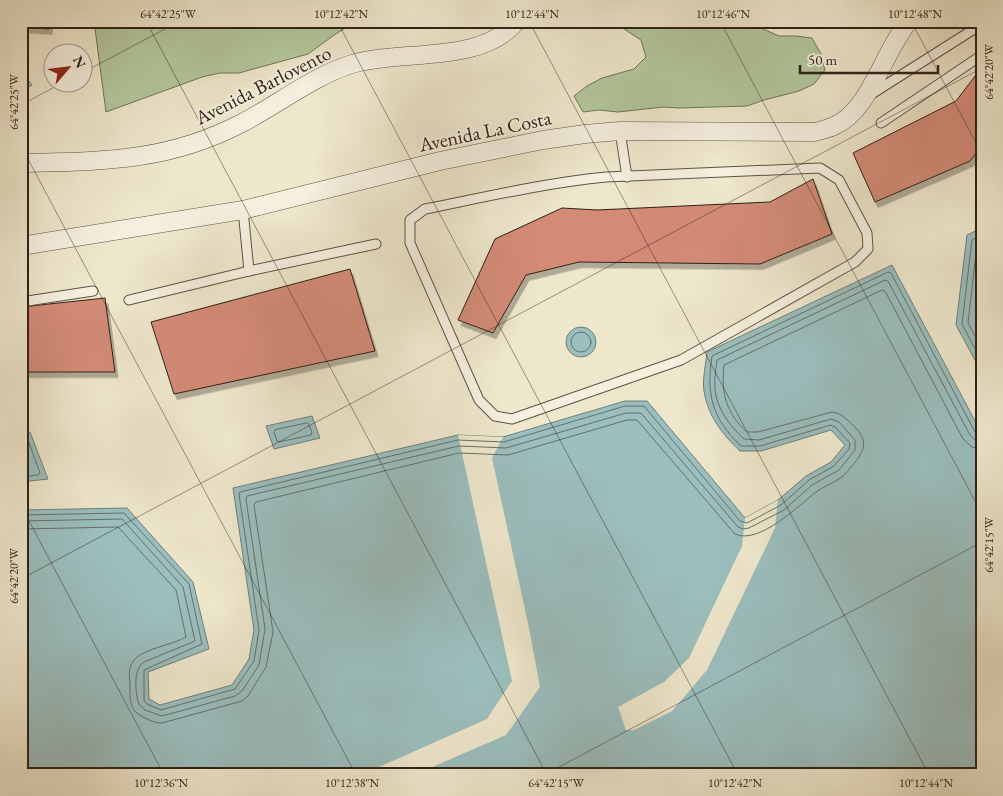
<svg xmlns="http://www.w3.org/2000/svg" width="1003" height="796" font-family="'EB Garamond',serif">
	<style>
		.green { fill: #b3c79d; stroke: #71745a }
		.water { fill: #9bbebe; stroke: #707f7b }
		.pier { fill: #eee7cc }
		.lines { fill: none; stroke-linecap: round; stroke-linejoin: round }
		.shore { stroke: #65706a; stroke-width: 1 }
		.building { fill: #d38b77; stroke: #2f2117; filter: url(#shadow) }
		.service-casing { stroke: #5f5244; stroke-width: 11 }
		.minor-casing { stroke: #5f5244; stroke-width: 19 }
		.service { stroke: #f4efde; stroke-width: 9 }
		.minor { stroke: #f4efde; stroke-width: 18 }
		.ticks { fill: none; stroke: #2f2117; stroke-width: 1; stroke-opacity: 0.45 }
		.labels { text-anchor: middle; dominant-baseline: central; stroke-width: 4; stroke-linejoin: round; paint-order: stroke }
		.street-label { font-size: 20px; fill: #2f2117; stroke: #f4efde }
		.neatline { fill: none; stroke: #2f2117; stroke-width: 2 }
		.ticks-label { font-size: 12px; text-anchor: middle; fill: #2f2117 }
	</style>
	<defs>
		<filter id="shadow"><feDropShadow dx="3" dy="5.5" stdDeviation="0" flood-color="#0004"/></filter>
	</defs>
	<rect width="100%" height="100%" fill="#eee7cc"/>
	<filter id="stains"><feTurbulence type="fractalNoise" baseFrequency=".004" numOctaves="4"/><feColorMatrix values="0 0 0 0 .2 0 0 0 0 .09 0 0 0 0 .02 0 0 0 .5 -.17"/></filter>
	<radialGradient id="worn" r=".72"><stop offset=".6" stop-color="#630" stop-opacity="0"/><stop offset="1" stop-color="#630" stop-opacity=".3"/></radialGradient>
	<g class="green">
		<path d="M94,21h264l-21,12 -29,21 -69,19h-19l-18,4 -96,35z"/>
		<path d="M612,21h149l2,8 16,7h17l16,2 9,16 4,16 -11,14 -15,7 -35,9 -17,6 -68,2 -16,-1 -45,5 -19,-2 -16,2 -9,-16 13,-10 15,-8 32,-9 12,-12 -5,-17z"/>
	</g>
	<g class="water">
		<path d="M21,71l11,14 -11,6z"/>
		<path d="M982,228v145l-26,-48 11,-90z"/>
		<path d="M892,265l90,169v341h-961v-265l106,-2 66,74 16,67 -61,23 1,27 11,6 72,-20 17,-26 5,-29 -21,-142 225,-53 45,2 122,-36h22l98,117 33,-18 28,-24 25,-14 14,-17 -14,-15 -70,21h-21c-18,-17 -32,-35 -36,-60 -2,-11 2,-27 3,-39z"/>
		<circle cx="581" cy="342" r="15"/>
		<path d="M312,416l8,22 -46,11 -8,-23z"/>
		<path d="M30,432l18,47 -27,3v-47z"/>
	</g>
	<g class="pier">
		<path d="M458,435l45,2 -11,21 37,170 11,59 -34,48 -92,40h-53l126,-56 25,-38z"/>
		<path d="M778,500l-3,28 -68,142 -35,41 -38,19h-8l-8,-23 46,-25 25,-24 53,-112 3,-28z"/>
	</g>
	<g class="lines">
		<g class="shore">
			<path d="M982,234l-10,6 -10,84 20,38"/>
			<path d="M982,241l-5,3 -9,79 14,26"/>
			<path d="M982,270l-6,51 6,12"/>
			<circle cx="581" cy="342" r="10"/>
			<path d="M308,423l4,9 -1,3 -32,7 -2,-1 -3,-9 1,-2z"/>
			<path d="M21,439l7,1 12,33 -2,2 -17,2"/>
			<path d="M21,515l103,-2 65,71 13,60 -58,26v31l3,3 14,6 74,-21 19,-28 5,-31 -20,-136 1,-2 218,-52 46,2 121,-36h19l96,115 7,2 34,-18 28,-25 25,-14 15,-17 1,-6 -15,-16 -4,-2 -71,21h-19c-29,-28 -35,-51 -29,-90l176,-84 3,1 84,159 7,3"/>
			<path d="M21,521l101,-2 61,68 12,54 -51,21c-11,7 -9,31 -5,42l6,6 17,6 73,-20 7,-5 17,-26 6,-36 -19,-130 1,-3 212,-50 47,2 120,-35h15l97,114 5,2 6,-1 35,-18 28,-25 27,-15 16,-20v-10l-16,-18 -8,-3 -72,21 -15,-1c-14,-13 -28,-31 -29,-51 -1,-9 1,-19 2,-28l168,-80 3,1 82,154 5,5 7,1"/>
			<path d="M21,529l97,-2 58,63 10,47c-14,8 -39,11 -50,21 -8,7 -7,17 -6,26 0,19 -1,27 17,35 6,3 10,4 15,4l80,-22 6,-5 18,-29 7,-35 -19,-127 2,-3 203,-49 49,2 119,-35h10l98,114c24,11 63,-28 81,-42 8,-6 18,-9 26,-15 4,-3 7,-8 10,-11 13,-16 17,-24 2,-40 -7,-6 -12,-13 -22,-14l-74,20h-11c-21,-19 -26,-39 -23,-67l158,-75 3,1 78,148 9,8 10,2"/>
		</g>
	</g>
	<g class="building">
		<path d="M21,21h29l-1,8 -28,-2z"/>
		<path d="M982,67v79l-12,15 -95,41 -22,-49 103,-52z"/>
		<path d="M813,179l19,55 -72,30 -181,-2 -53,13 -33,58 -35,-13 37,-81 67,-31 35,2 173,-8z"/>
		<path d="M350,269l25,82 -201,43 -23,-72z"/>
		<path d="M105,298l10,74h-94v-65z"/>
	</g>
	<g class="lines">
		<g class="service-casing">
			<g id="service">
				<path d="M870,95l112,-71"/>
				<path d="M881,123l101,-68"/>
				<path d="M620,131l7,46"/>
				<path d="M820,168l19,12 28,53 1,16 -13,13 -174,98 -169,59 -17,-3 -16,-16 -69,-157v-23l15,-11c60,-12 120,-26 181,-32z"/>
				<path d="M243,210l6,61"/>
				<path d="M129,300l120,-29 127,-27"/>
				<path d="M21,302l72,-11"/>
			</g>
		</g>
		<g class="minor-casing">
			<g id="minor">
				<path d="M21,163c82,-2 146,-1 221,-40 35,-18 73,-48 110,-59 51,-15 129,1 165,-43"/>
				<path d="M21,246l222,-36 197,-49 103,-21 42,-6 35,-3 195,1c6,-2 13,-3 19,-6 36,-15 50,-76 75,-105"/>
			</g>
		</g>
		<use href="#service" class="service"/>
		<use href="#minor" class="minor"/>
	</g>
	<path class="ticks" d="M146,21l401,754M337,21l401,754M529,21l400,754M720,21l262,493M911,21l71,133M82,73l98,-52M21,105l43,-23M21,146l335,629M21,506l143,269M21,579l961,-511M544,775l438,-233"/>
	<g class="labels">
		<g class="street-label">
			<text transform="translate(263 85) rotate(-27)">Avenida Barlovento</text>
			<text transform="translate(485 131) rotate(-12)">Avenida La Costa</text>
		</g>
	</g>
	<rect width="1003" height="796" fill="none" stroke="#eee7cc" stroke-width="55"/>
	<g transform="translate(68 68) rotate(62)"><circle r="24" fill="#f4efde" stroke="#a59d8e"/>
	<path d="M0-4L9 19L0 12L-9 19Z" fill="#8f2418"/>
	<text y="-8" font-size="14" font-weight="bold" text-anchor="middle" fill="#2f2117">N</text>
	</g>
	<path d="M800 65v8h138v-8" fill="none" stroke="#2f2117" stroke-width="2.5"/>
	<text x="808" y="65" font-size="15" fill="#2f2117" stroke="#f4efde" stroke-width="4" paint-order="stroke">50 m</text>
	<rect x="28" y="28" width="948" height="740" class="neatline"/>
	<g class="ticks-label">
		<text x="168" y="18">64°42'25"W</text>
		<text x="341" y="18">10°12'42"N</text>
		<text x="532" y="18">10°12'44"N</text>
		<text x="723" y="18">10°12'46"N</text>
		<text x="915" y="18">10°12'48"N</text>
		<text transform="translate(989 72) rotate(-90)" y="4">64°42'20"W</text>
		<text transform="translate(14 102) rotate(-90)" y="4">64°42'25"W</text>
		<text transform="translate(989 545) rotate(-90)" y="4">64°42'15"W</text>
		<text transform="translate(14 576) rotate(-90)" y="4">64°42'20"W</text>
		<text x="161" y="787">10°12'36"N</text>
		<text x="352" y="787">10°12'38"N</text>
		<text x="556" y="787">64°42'15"W</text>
		<text x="735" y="787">10°12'42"N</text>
		<text x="926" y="787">10°12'44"N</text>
	</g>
	<rect width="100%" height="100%" filter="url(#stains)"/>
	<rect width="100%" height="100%" fill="url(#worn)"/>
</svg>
